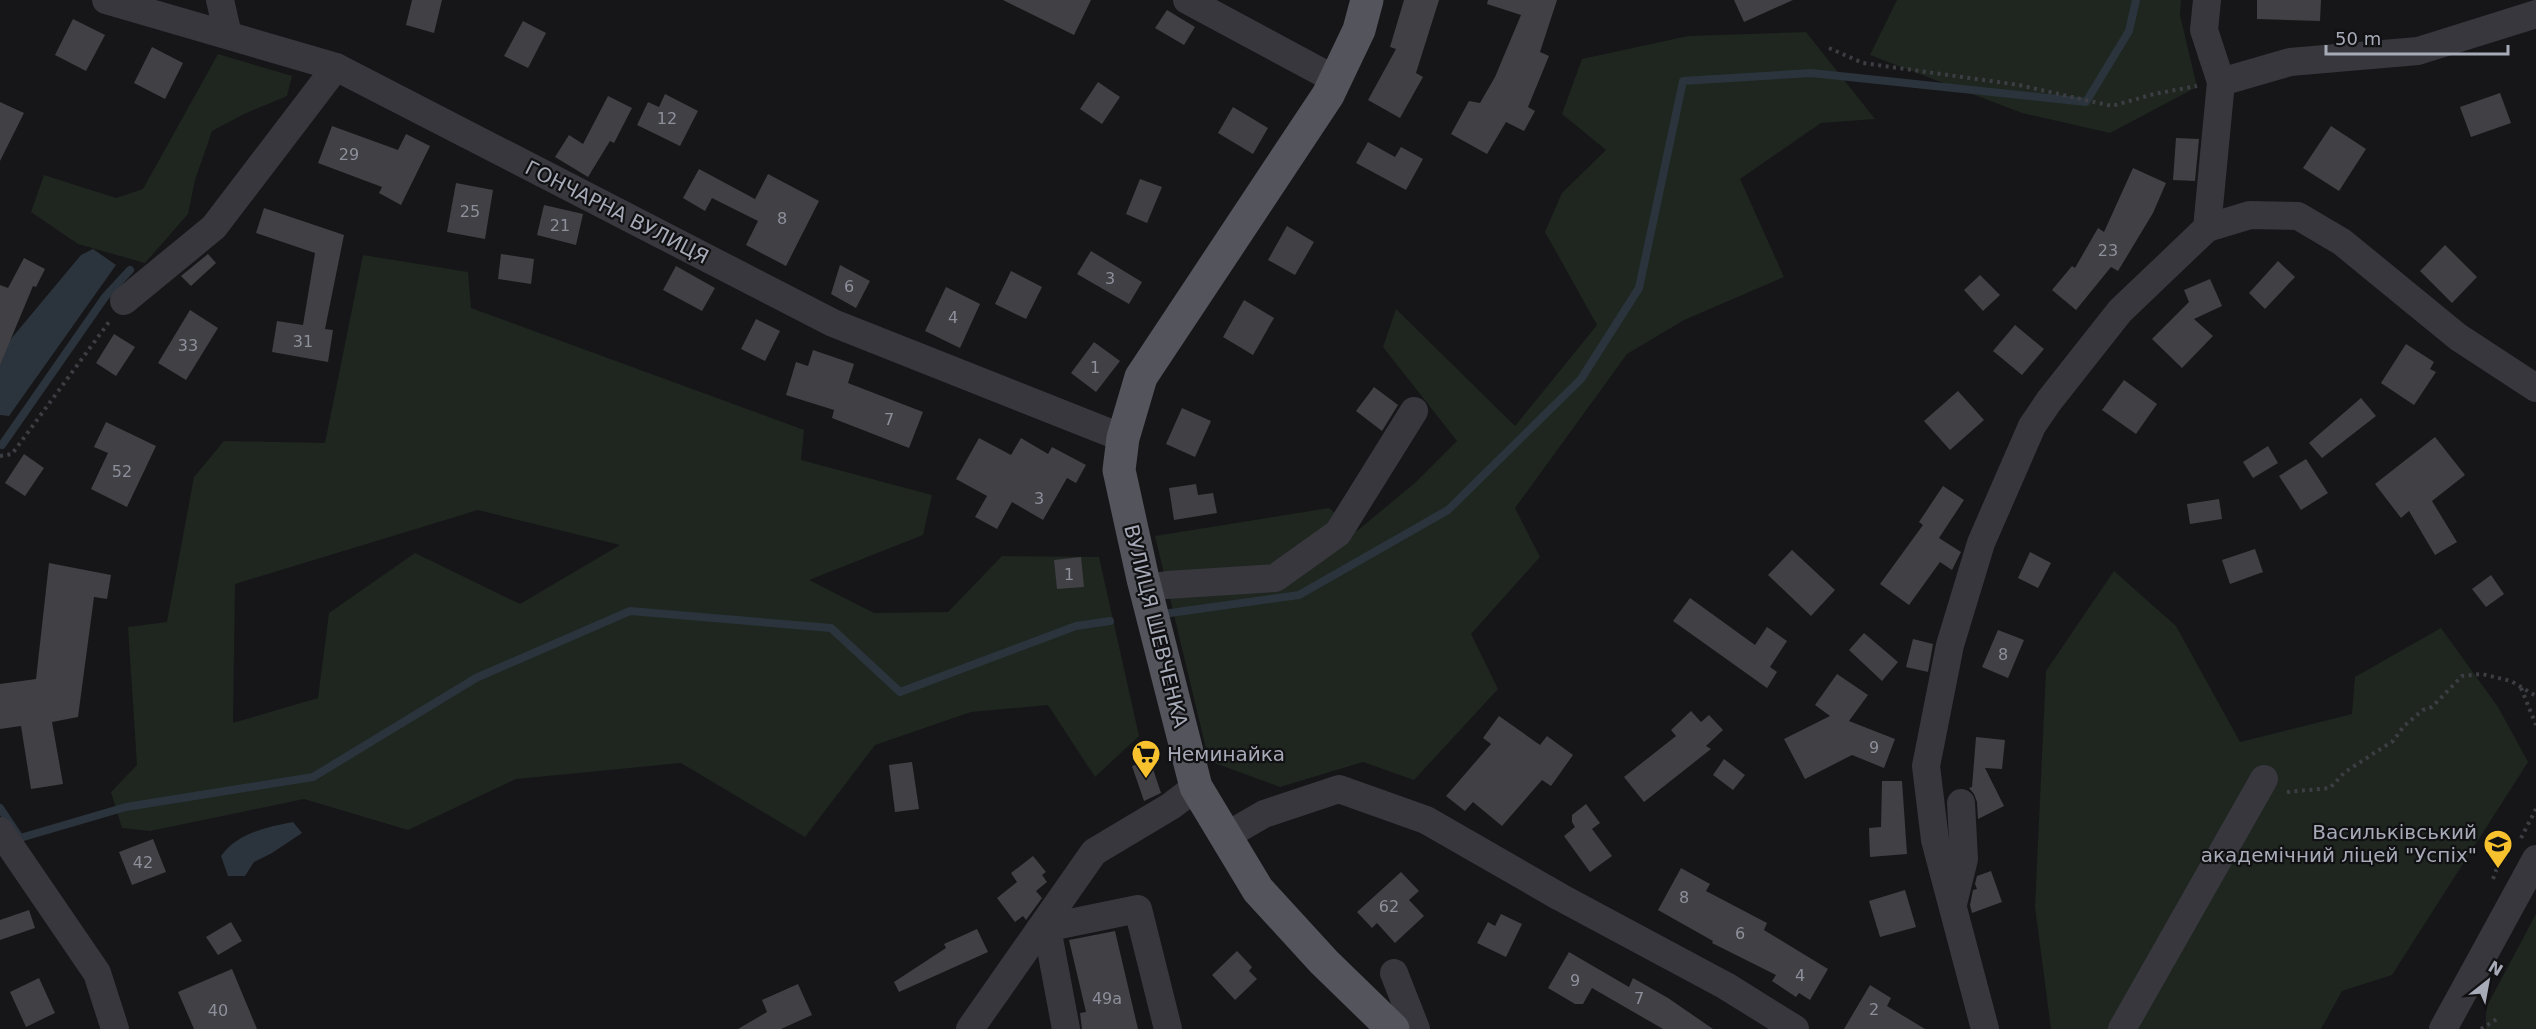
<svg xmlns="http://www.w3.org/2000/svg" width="2536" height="1029" font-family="'DejaVu Sans',sans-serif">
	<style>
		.green { fill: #1e261f; fill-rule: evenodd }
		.water { fill: #2b343c }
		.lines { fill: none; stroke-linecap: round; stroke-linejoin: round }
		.stream { stroke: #2b343c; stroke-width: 8 }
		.building { fill: #404045 }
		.path { stroke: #3d3e44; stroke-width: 4; stroke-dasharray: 3 4.5; stroke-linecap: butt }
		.minor { stroke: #37373d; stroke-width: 28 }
		.major { stroke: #53545c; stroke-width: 33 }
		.labels { text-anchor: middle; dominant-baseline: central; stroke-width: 4.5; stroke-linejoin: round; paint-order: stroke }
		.number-label { font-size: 16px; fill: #8d909b }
		.street-label { font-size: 20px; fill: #a7abb8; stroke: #111113 }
		.poi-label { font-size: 20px; fill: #a7abb8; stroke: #111113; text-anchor: start }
	</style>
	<rect width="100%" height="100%" fill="#161618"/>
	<g class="green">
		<path d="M1897,0h284l-1,15 17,72 -87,46 -88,-20 -152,-58z"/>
		<path d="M1806,32l69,87 -54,4 -81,56 44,98 -100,43 -57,34 -112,154 25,49 -69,77 27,55 -84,91 -51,-18 -83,25 -71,-26 -54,-225 174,-28 28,23 59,-49 41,-41 -74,-94 13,-38 119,117 82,-101 -52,-93 17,-39 44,-43 -44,-36 20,-55 106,-23z"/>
		<path d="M218,54l74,22 -5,20 -43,18 -32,17 -17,49 -7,34 -43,49 -67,-19 -47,-32 13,-37 72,23 27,-9z"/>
		<path d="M363,255l105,17 3,36 333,122 -3,30 131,35 -9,40 -114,45 65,33 74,-1 54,-56 97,1 40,179 -44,41 -47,-72 -77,7 -96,33 -70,92 -124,-74 -165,16 -108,51 -104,-31 -154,32 -28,-3 -11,-36 26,-27 -9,-138 39,-5 27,-145 30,-36 101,2zM478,510l142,35 -100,59 -105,-51 -86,60 -11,85 -85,25 2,-139z"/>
		<path d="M2114,571l62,55 64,116 112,-28 3,-37 86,-49 57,79 30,55 -136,213 -50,16 -21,38h-270l-16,-122 11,-236z"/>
		<path d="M2536,914v115h-50v-21z"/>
	</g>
	<g class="water">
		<path d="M93,249l23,16 -107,151 -9,-1v-63l81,-97z"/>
		<path d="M293,822l9,11 -30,20 -18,9 -9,14h-17l-7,-20c16,-23 46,-29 72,-34z"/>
	</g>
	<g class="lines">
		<g class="stream">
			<path d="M2,445l103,-148 25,-27"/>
			<path d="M1170,613l129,-18 149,-85 133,-131 58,-91 44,-207 128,-8 275,29 43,-71 7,-31"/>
			<path d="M0,808l20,30 106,-31 187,-30 163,-99 154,-67 201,17 69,64 176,-66 34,-5"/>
		</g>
	</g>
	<g class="building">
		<path d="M412,0h30l-8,33 -28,-8z"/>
		<path d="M1003,0h88l-17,35z"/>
		<path d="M1404,0h35l-23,73 7,4 -23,41 -32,-18 28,-51 -6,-2z"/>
		<path d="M1488,0h69l-17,52 9,4 -21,51 7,4 -11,20 -18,-9 -19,32 -36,-20 18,-33 11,2 15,-26 26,-62 -34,-11z"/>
		<path d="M1734,0h59l-49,22z"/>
		<path d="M2257,0h64l-1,21 -63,-2z"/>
		<path d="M1167,10l28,17 -11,18 -29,-17z"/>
		<path d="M73,19l32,16 -19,36 -31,-16z"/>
		<path d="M523,21l23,12 -18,35 -24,-12z"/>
		<path d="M152,47l31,16 -18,36 -31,-16z"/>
		<path d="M1098,82l22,15 -18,27 -22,-15z"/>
		<path d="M2500,93l11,30 -40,14 -11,-30z"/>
		<path d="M665,94l33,17 -18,35 -43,-21 11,-23 11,5z"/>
		<path d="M608,96l24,12 -18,35 -4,-2 -22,36 -33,-20 14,-22 14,9z"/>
		<path d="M0,102l24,11 -24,48z"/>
		<path d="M1233,107l35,21 -15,26 -35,-21z"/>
		<path d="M332,126l66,24 8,-16 24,12 -29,59 -22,-12 3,-6 -64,-24z"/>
		<path d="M2331,126l35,23 -27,42 -36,-23z"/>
		<path d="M2176,138l23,1 -4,42 -22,-1z"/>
		<path d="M1368,142l27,15 6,-10 22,12 -17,31 -50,-27z"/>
		<path d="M2133,168l33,15 -13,30 -35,58 -7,-4 -35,43 -24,-20 20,-24 3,2 23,-40 6,4z"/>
		<path d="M699,169l56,30 13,-25 51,27 -33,65 -40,-21 12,-24 -46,-23 -7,13 -22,-13z"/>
		<path d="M1140,179l22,8 -15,36 -21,-9z"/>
		<path d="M456,183l37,7 -8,49 -38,-7z"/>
		<path d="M544,205l39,9 -7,31 -39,-10z"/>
		<path d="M264,208l80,27 -19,94 8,1 -5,32 -56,-10 5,-31 26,4 12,-72 -59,-20z"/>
		<path d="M1287,226l27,16 -19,33 -27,-15z"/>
		<path d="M2445,245l32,32 -25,26 -32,-32z"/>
		<path d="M1091,251l51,31 -13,22 -52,-30z"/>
		<path d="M208,254l8,9 -25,23 -10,-10z"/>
		<path d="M501,254l33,5 -3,25 -33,-5z"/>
		<path d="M24,258l21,11 -9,18 -3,-1 -33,79v-80l8,3z"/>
		<path d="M2278,261l17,16 -30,32 -16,-16z"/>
		<path d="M840,265l30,16 -14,27 -25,-14z"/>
		<path d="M676,266l39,22 -13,23 -39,-21z"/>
		<path d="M1011,271l31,16 -16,32 -31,-15z"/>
		<path d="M1980,275l20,20 -17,16 -19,-21z"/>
		<path d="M2210,279l12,27 -28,13 19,17 -31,32 -30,-29 37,-37 -5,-12z"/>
		<path d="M946,287l34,17 -20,44 -35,-17z"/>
		<path d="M1244,300l30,18 -21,37 -30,-18z"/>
		<path d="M190,310l28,18 -32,52 -28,-17z"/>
		<path d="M756,319l24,12 -15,30 -24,-12z"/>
		<path d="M2015,325l29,24 -22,26 -29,-24z"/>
		<path d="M114,334l21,13 -19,29 -20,-13z"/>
		<path d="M1094,342l26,19 -24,31 -25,-19z"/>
		<path d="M2406,344l28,18 -4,7 6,3 -22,33 -33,-22z"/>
		<path d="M813,350l41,14 -6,19 75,29 -14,36 -77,-30 2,-8 -48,-15 10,-33 12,4z"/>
		<path d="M2124,380l33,24 -21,30 -34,-24z"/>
		<path d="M1374,387l24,18 -16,26 -26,-20z"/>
		<path d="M1958,391l26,29 -34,30 -26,-29z"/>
		<path d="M2361,398l15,18 -54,42 -13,-15z"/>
		<path d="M1182,408l29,13 -16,36 -29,-13z"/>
		<path d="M106,422l50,24 -29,61 -36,-18 17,-36 -14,-6z"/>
		<path d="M2435,437l30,38 -33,26 25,41 -22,13 -26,-44 -8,7 -26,-34z"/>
		<path d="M979,438l32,17 10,-17 27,16 4,-7 34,18 -10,18 -9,-5 -24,42 -31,-18 -15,27 -22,-12 12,-21 -31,-17z"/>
		<path d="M2268,446l10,17 -25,15 -10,-16z"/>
		<path d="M24,454l20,14 -19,28 -20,-13z"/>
		<path d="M2306,459l22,34 -27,17 -22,-34z"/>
		<path d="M1196,484l2,11 15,-2 4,20 -43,7 -5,-32z"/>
		<path d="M1943,486l21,14 -25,38 22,14 -9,18 -12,-8 -31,43 -29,-21 43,-59 -4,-3z"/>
		<path d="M2219,499l3,20 -32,5 -3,-20z"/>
		<path d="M2255,549l8,23 -33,12 -8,-24z"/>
		<path d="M1792,550l43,40 -24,26 -43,-41z"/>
		<path d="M2030,552l21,11 -13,25 -20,-10z"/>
		<path d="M1081,557l3,30 -27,2 -3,-29z"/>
		<path d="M49,563l62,12 -4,24 -13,-2 -16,120 -26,5 11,62 -32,5 -10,-63 -21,3v-45l36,-5z"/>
		<path d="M2491,575l13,19 -18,13 -14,-18z"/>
		<path d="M1690,598l65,47 12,-18 20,14 -17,26 7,5 -10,16 -94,-67z"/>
		<path d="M1998,630l26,10 -16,38 -26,-11z"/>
		<path d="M1864,633l34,29 -16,19 -33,-31z"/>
		<path d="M1913,639l20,5 -5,28 -22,-5z"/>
		<path d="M1837,674l31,21 -19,26 46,18 -11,29 -32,-13 -47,24 -21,-40 46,-23 -15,-11z"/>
		<path d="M1691,711l10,11 8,-7 14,15 -17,16 5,3 -67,53 -20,-25 52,-41 -5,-6z"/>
		<path d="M1499,716l41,29 7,-9 26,19 -22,31 -9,-6 -40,46 -29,-24 -8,9 -19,-15 45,-52 -8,-6z"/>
		<path d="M1976,737l29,3 -3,29 -17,-1 19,38 -26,13 -1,-17 -3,-8 -5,-6 3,-1z"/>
		<path d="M1724,759l21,16 -12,15 -20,-15z"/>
		<path d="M1150,760l11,33 -17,8 -12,-35z"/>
		<path d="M912,762l7,47 -24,3 -6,-47z"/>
		<path d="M1882,781h20l5,73 -37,3 -1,-29 12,-1z"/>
		<path d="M1586,804l14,19 -8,6 20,27 -22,16 -26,-36 11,-9 -3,-5v-7z"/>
		<path d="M153,839l13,33 -34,13 -13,-33z"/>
		<path d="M1033,856l13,16 -4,3 5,7 -11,9 6,7 -16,22 -3,-4 -8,6 -18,-24 20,-16 -6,-9z"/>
		<path d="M1681,868l29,16 -4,7 61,32 -3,7 64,39 -18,31 -11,-7 -3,4 -24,-16 4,-6 -64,-32 1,-2 -55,-31z"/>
		<path d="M1991,871l11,31 -30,11 -2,-8 3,-15 4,-1 -2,-5 2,-8z"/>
		<path d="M1401,872l18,19 -10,9 15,16 -29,27 -18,-20 -5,5 -15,-16z"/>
		<path d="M1905,890l11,37 -36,10 -11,-36z"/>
		<path d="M29,910l6,18 -35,12v-20z"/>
		<path d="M1501,914l21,10 -16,33 -29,-14 11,-21 7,4z"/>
		<path d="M231,922l11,19 -24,14 -12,-18z"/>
		<path d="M977,929l11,23 -89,40 -5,-10 52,-34 -2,-4z"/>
		<path d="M1115,931l23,98h-56l-2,-16 6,-1 -17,-72z"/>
		<path d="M1237,951l15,16 -3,4 8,8 -22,21 -23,-25z"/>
		<path d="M1569,952l60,35 4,-9 35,20 45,31h-50l-71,-41 -9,16h-8l-27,-16z"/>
		<path d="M232,969l25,60h-63l-16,-37z"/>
		<path d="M39,978l16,35 -29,14 -16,-35z"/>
		<path d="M798,984l14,31 -31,14h-43l29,-17 -5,-12z"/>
		<path d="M1870,985l21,13 -4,8 38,23h-81z"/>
	</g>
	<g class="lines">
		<g class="path">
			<path d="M1829,48l34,15 156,22 93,21 42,-12 43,-8"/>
			<path d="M0,456l12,-2 97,-132"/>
			<path d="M2521,688l15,37"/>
			<path d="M2287,792l43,-4 15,-16 48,-31 11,-15 19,-16 9,-3 30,-31 20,-2 29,7 25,15"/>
			<path d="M2521,838l15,-29"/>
			<path d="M2493,879l5,-14 7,-7"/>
			<path d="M2481,1029l19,-12"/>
		</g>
		<g class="minor">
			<path d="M106,0l230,67 497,256 290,115"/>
			<path d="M220,0l8,35"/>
			<path d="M1187,0l149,80"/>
			<path d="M2207,0l-3,30 17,52"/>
			<path d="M2207,228l43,-13 48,1 44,26 116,95 78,51"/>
			<path d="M124,301l90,-74 122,-160"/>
			<path d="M1145,588l22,-3 108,-7 63,-45 76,-122"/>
			<path d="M0,831l97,142 18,56"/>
			<path d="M1226,836l38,-22 75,-25 87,31 134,77 166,89 69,43"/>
			<path d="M1953,904l11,-45 -3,-56"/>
			<path d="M1047,928l19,101"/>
			<path d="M1040,929l98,-20 30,120"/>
			<path d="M1394,973l22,56"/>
			<path d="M970,1029l124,-177 77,-46 25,-19"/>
			<path d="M1985,1029l-50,-189 -9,-74 24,-121 31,-102 51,-117 17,-25 71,-90 87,-83 14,-146 69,-20 128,-11 118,-37"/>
			<path d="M2122,1029l142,-250"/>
			<path d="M2443,1029l93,-170"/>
		</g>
		<path class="major" d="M1367,0l-8,30 -31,65 -187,282 -18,61 -4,32 24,109 53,208 62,103 66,72 69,67"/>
	</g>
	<defs>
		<g id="supermarket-pin" transform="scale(1.5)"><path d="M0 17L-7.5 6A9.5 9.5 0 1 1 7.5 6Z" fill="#f8c22e" stroke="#111113"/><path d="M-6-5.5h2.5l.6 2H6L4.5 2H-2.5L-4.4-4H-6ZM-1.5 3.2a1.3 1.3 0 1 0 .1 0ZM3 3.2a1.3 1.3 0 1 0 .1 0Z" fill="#111"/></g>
		<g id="school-pin" transform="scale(1.5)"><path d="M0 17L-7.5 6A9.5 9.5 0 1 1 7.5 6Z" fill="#f8c22e" stroke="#111113"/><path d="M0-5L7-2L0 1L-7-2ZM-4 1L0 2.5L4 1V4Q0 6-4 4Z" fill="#111"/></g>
	</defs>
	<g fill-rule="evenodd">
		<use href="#supermarket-pin" x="1146" y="754"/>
		<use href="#school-pin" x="2498" y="844"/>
	</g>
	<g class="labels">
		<g class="number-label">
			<text x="667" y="118">12</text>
			<text x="349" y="154">29</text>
			<text x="470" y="211">25</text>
			<text x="782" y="218">8</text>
			<text x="560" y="225">21</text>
			<text x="2108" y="250">23</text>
			<text x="1110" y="278">3</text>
			<text x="849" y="286">6</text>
			<text x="953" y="317">4</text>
			<text x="303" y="341">31</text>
			<text x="188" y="345">33</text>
			<text x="1095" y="367">1</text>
			<text x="889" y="419">7</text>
			<text x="122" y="471">52</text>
			<text x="1039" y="498">3</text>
			<text x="1069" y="574">1</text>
			<text x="2003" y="654">8</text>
			<text x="1874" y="747">9</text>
			<text x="143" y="862">42</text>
			<text x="1684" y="897">8</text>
			<text x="1389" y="906">62</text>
			<text x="1740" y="933">6</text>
			<text x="1800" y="975">4</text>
			<text x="1575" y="980">9</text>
			<text x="1107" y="998">49а</text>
			<text x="1639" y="998">7</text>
			<text x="1874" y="1009">2</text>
			<text x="218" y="1010">40</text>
		</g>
		<g class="street-label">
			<text transform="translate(617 212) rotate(27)">ГОНЧАРНА ВУЛИЦЯ</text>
			<text transform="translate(1156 626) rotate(76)">ВУЛИЦЯ ШЕВЧЕНКА</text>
		</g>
		<g class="poi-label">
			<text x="1167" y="754">Неминайка</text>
			<text x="2477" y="832" text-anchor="end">Васильківський<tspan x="2477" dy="23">академічний ліцей "Успіх"</tspan></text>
		</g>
	</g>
	<g transform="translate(2488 981) rotate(31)" stroke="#111113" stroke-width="4.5" paint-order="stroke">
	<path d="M0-4.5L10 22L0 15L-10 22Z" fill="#a7abb8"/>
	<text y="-9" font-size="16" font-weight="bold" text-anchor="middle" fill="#a7abb8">N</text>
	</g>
	<path d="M2326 45v9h182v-9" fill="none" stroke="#a7abb8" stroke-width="3"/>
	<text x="2335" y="45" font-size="18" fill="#a7abb8" stroke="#111113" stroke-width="4.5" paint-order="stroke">50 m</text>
</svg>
